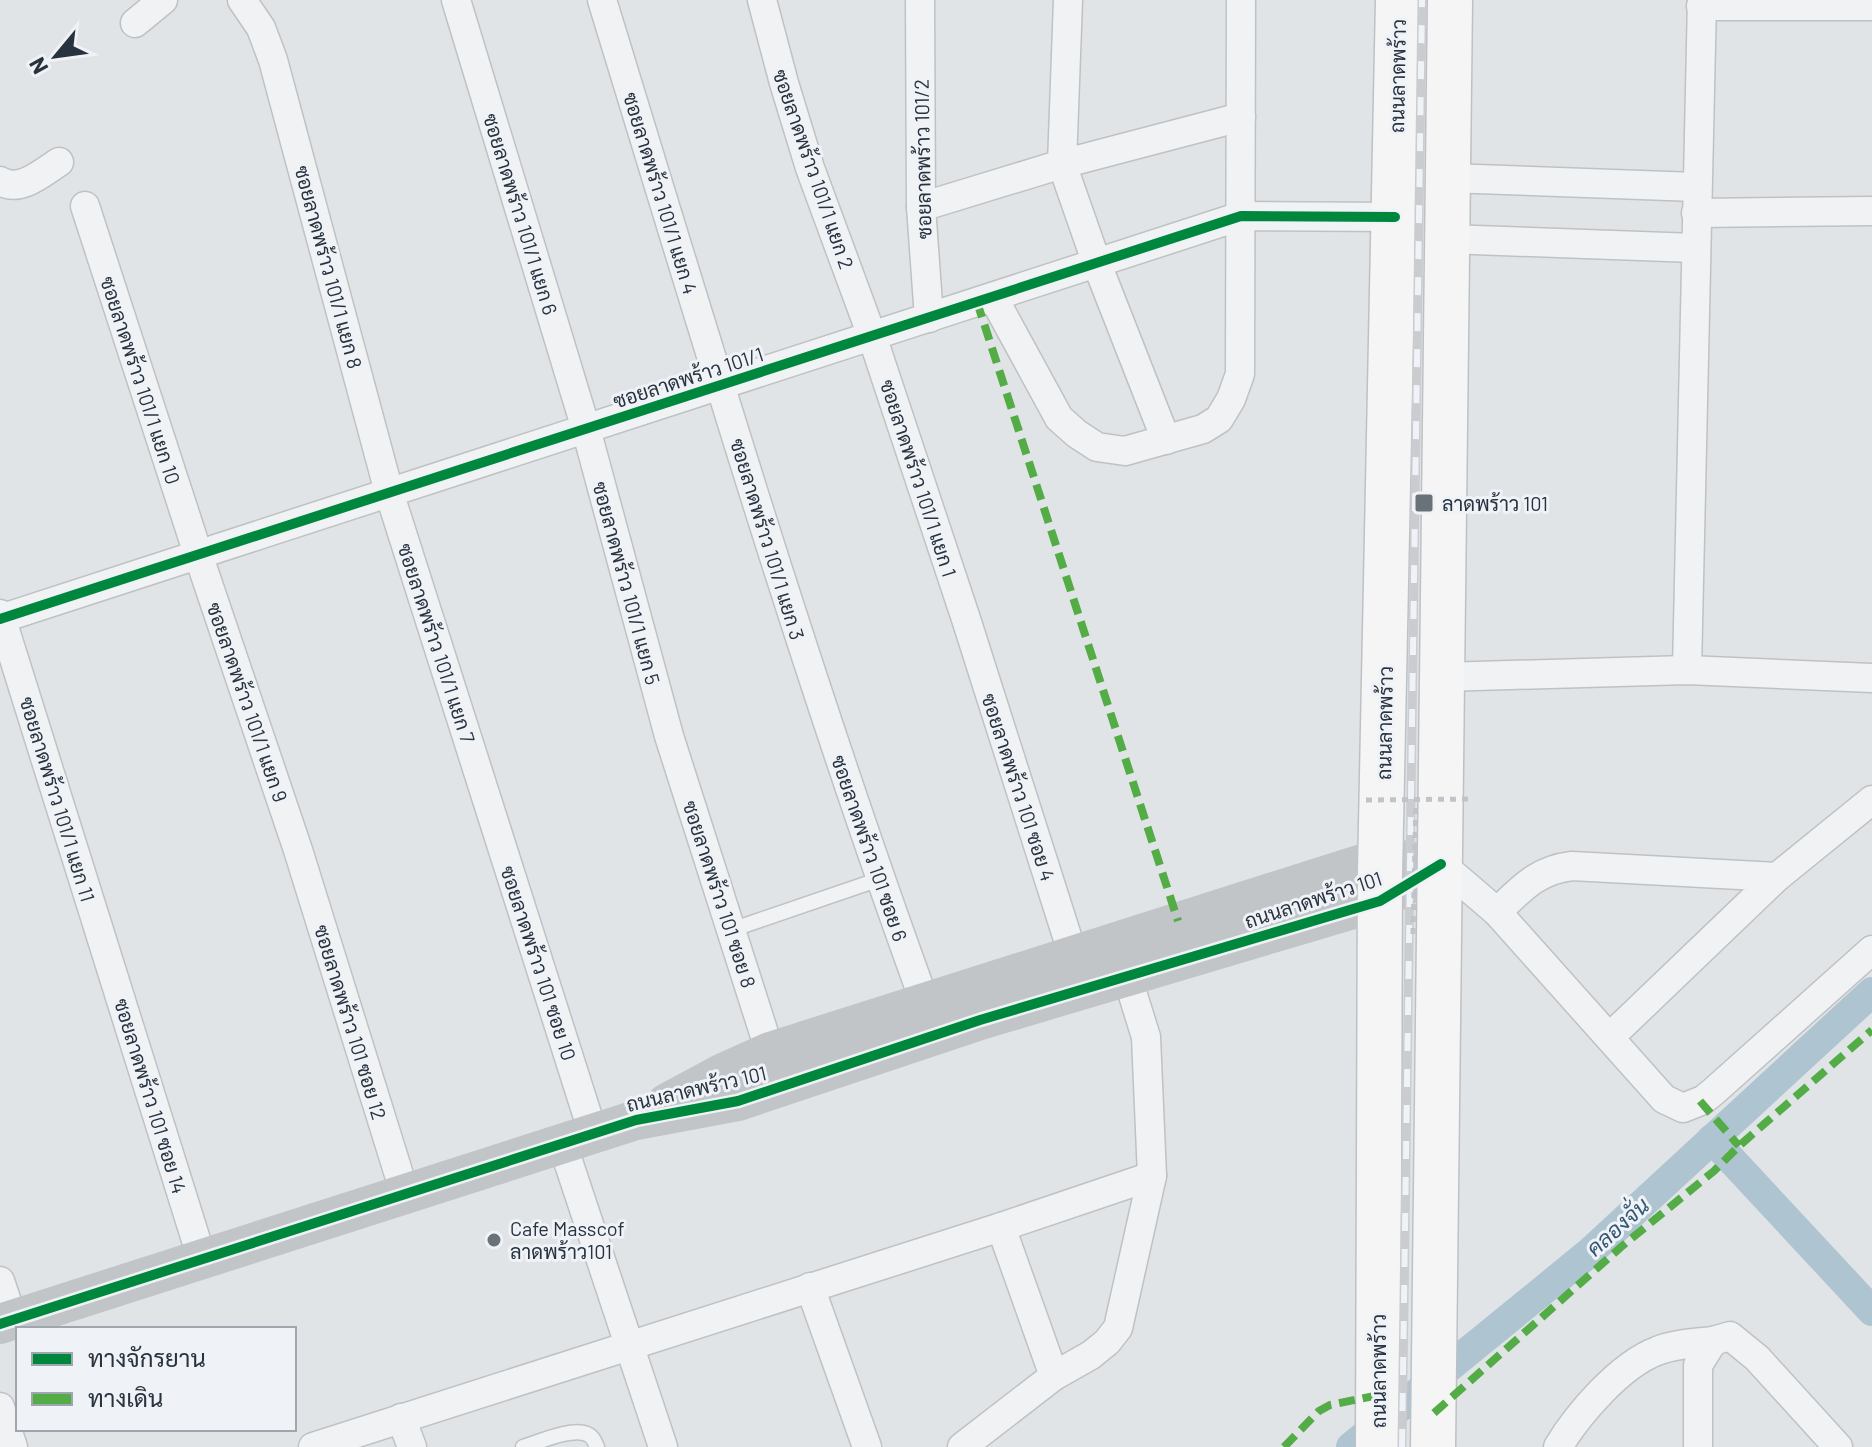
<svg xmlns="http://www.w3.org/2000/svg" width="1872" height="1447" font-family="Barlow,Sarabun,sans-serif">
	<style>
		.lines { fill: none; stroke-linecap: round; stroke-linejoin: round }
		.canal { stroke: #afc4d1; stroke-width: 30 }
		.lane-casing { stroke: #bfc2c4; stroke-width: 17 }
		.street-casing { stroke: #bfc2c4; stroke-width: 31 }
		.primary-casing { stroke: #bec1c4; stroke-width: 47 }
		.lane { stroke: #f1f2f3; stroke-width: 14 }
		.street { stroke: #f1f2f3; stroke-width: 28 }
		.secondary { stroke: #c2c5c8; stroke-width: 40 }
		.primary { stroke: #f5f5f6; stroke-width: 44 }
		.rail-casing { stroke: #cacccf; stroke-width: 9 }
		.rail { stroke: #eff2f6; stroke-width: 6; stroke-dasharray: 18; stroke-linecap: butt }
		.path-bridge { stroke: #c0c3c7; stroke-width: 5; stroke-dasharray: 6 6; stroke-linecap: butt }
		.quiet { stroke: #53ac46; stroke-width: 8; stroke-dasharray: 16 8; stroke-linecap: butt }
		.cycleway-casing { stroke: #eff2f6; stroke-width: 15 }
		.cycleway { stroke: #00873e; stroke-width: 10 }
		.poi-dot { fill: #697179; stroke: #eff2f6; stroke-width: 3 }
		.labels { text-anchor: middle; dominant-baseline: central; stroke-width: 6; stroke-linejoin: round; paint-order: stroke }
		.street-label { font-size: 20px; fill: #28333f; stroke: #eff2f6 }
		.poi-label { font-size: 20px; fill: #28333f; stroke: #eff2f6; text-anchor: start }
		.water-label { font-size: 22px; font-style: italic; fill: #335773; stroke: #eff2f6 }
	</style>
	<rect width="100%" height="100%" fill="#e1e4e6"/>
	<g class="lines">
		<g class="canal">
			<path d="M1712,1139l160,172"/>
			<path d="M1351,1447l238,-194 283,-261"/>
		</g>
		<g class="lane-casing">
			<g id="lane">
				<path d="M731,930l149,-51"/>
				<path d="M523,1447c16,-5 51,-21 66,-12 5,3 6,8 8,12"/>
			</g>
		</g>
		<g class="street-casing">
			<g id="street">
				<path d="M242,0l19,28 12,32 116,432 204,641"/>
				<path d="M456,0l130,429 83,307 101,316"/>
				<path d="M602,0c103,336 203,673 323,1003"/>
				<path d="M762,0l22,83 26,85 62,168 94,283 107,336"/>
				<path d="M920,0l1,207 8,111"/>
				<path d="M1068,0l-6,164 35,100 69,176"/>
				<path d="M1701,6h171"/>
				<path d="M135,23l28,-23"/>
				<path d="M1448,178l248,9"/>
				<path d="M0,181c20,12 42,-8 59,-19"/>
				<path d="M85,206l113,348 100,296 107,344"/>
				<path d="M921,207l141,-43 179,-47"/>
				<path d="M1696,213l176,-2"/>
				<path d="M1447,239l248,9"/>
				<path d="M993,297l66,121 18,16 20,13 28,4 78,-22 16,-10 12,-20 9,-25 1,-374"/>
				<path d="M0,614l202,645"/>
				<path d="M0,619l1241,-403 154,1"/>
				<path d="M1687,670l15,-670"/>
				<path d="M1442,677l245,-7 185,8"/>
				<path d="M1441,864l56,48 167,187 19,9 20,-8 10,-8 159,-142"/>
				<path d="M1777,877l95,-77"/>
				<path d="M1497,912c24,-23 40,-42 75,-46l205,11 -167,160"/>
				<path d="M562,1143l101,304"/>
				<path d="M1001,1227l53,149"/>
				<path d="M0,1281l13,39"/>
				<path d="M810,1287l57,160"/>
				<path d="M0,1407l13,40"/>
				<path d="M401,1418l11,29"/>
				<path d="M313,1447l688,-220 151,-51"/>
				<path d="M962,1447l92,-71 37,-21 16,-13 11,-14 34,-152 -6,-139 -19,-61"/>
				<path d="M1558,1447c20,-33 62,-82 99,-96 17,-7 38,-8 56,-10"/>
				<path d="M1698,1447v-82l15,-24 17,-5 27,22 81,89"/>
			</g>
		</g>
		<g class="primary-casing">
			<g id="primary">
				<path d="M1378,1447l2,-574 18,-873"/>
				<path d="M1433,1447l17,-1447"/>
			</g>
		</g>
		<use href="#lane" class="lane"/>
		<use href="#street" class="street"/>
		<g class="secondary">
			<path d="M667,1103l54,-29 49,-22 611,-194 28,3"/>
			<path d="M0,1324l636,-204 102,-19 242,-81 400,-119 61,-37"/>
		</g>
		<use href="#primary" class="primary"/>
		<g class="rail-casing">
			<path id="rail" d="M1402,1447l20,-1447"/>
		</g>
		<use href="#rail" class="rail"/>
		<g class="path-bridge">
			<path d="M1366,800l103,-1"/>
			<path d="M1413,934l3,-134"/>
		</g>
		<g class="quiet">
			<path d="M977,302l201,619"/>
			<path d="M1700,1101l39,45"/>
			<path d="M1434,1413l187,-166 93,-76 25,-25 133,-116"/>
			<path d="M1284,1447l35,-36 11,-6 49,-10"/>
		</g>
		<g class="cycleway-casing">
			<g id="cycleway">
				<path d="M0,619l1241,-403 154,1"/>
				<path d="M0,1324l636,-204 102,-19 242,-81 400,-119 61,-37"/>
			</g>
		</g>
		<use href="#cycleway" class="cycleway"/>
	</g>
	<g class="poi-dot">
		<rect x="1414" y="493" width="20" height="20" rx="4"/>
		<circle cx="494" cy="1240" r="8"/>
	</g>
	<g class="labels">
		<g class="street-label">
			<text transform="translate(1397 76) rotate(-89)">ถนนลาดพร้าว</text>
			<text transform="translate(922 159) rotate(-91)">ซอยลาดพร้าว 101/2</text>
			<text transform="translate(814 169) rotate(71)">ซอยลาดพร้าว 101/1 แยก 2</text>
			<text transform="translate(661 193) rotate(73)">ซอยลาดพร้าว 101/1 แยก 4</text>
			<text transform="translate(521 214) rotate(73)">ซอยลาดพร้าว 101/1 แยก 6</text>
			<text transform="translate(329 267) rotate(75)">ซอยลาดพร้าว 101/1 แยก 8</text>
			<text transform="translate(688 377) rotate(-18)">ซอยลาดพร้าว 101/1</text>
			<text transform="translate(141 380) rotate(72)">ซอยลาดพร้าว 101/1 แยก 10</text>
			<text transform="translate(919 478) rotate(72)">ซอยลาดพร้าว 101/1 แยก 1</text>
			<text transform="translate(768 539) rotate(73)">ซอยลาดพร้าว 101/1 แยก 3</text>
			<text transform="translate(627 583) rotate(75)">ซอยลาดพร้าว 101/1 แยก 5</text>
			<text transform="translate(437 643) rotate(72)">ซอยลาดพร้าว 101/1 แยก 7</text>
			<text transform="translate(248 702) rotate(71)">ซอยลาดพร้าว 101/1 แยก 9</text>
			<text transform="translate(1384 723) rotate(-89)">ถนนลาดพร้าว</text>
			<text transform="translate(1019 787) rotate(72)">ซอยลาดพร้าว 101 ซอย 4</text>
			<text transform="translate(58 799) rotate(73)">ซอยลาดพร้าว 101/1 แยก 11</text>
			<text transform="translate(870 848) rotate(71)">ซอยลาดพร้าว 101 ซอย 6</text>
			<text transform="translate(720 894) rotate(72)">ซอยลาดพร้าว 101 ซอย 8</text>
			<text transform="translate(1313 899) rotate(-18)">ถนนลาดพร้าว 101</text>
			<text transform="translate(539 963) rotate(72)">ซอยลาดพร้าว 101 ซอย 10</text>
			<text transform="translate(351 1022) rotate(73)">ซอยลาดพร้าว 101 ซอย 12</text>
			<text transform="translate(696 1088) rotate(-13)">ถนนลาดพร้าว 101</text>
			<text transform="translate(151 1096) rotate(73)">ซอยลาดพร้าว 101 ซอย 14</text>
			<text transform="translate(1378 1371) rotate(-90)">ถนนลาดพร้าว</text>
		</g>
		<g class="poi-label">
			<text x="1442" y="503">ลาดพร้าว 101</text>
			<text x="510" y="1228">Cafe Masscof<tspan x="510" dy="23">ลาดพร้าว101</tspan></text>
		</g>
		<g class="water-label">
			<text transform="translate(1617 1226) rotate(-42)">คลองจั่น</text>
		</g>
	</g>
	<rect x="16" y="1327" width="280" height="104" fill="#eff2f6" stroke="#9fa6ad" stroke-width="2"/>
	<rect x="32" y="1353" width="40" height="12" fill="#00873e" stroke="#9fa6ad" stroke-width="2"/>
	<text x="88" y="1367" font-size="24" fill="#28333f">ทางจักรยาน</text>
	<rect x="32" y="1393" width="40" height="12" fill="#53ac46" stroke="#9fa6ad" stroke-width="2"/>
	<text x="88" y="1407" font-size="24" fill="#28333f">ทางเดิน</text>
	<g transform="translate(56 56) rotate(241)" stroke="#eff2f6" stroke-width="6" paint-order="stroke">
	<path d="M0-6L14 30L0 20L-14 30Z" fill="#28333f"/>
	<text y="-12" font-size="22" font-weight="bold" text-anchor="middle" fill="#28333f">N</text>
	</g>
</svg>
